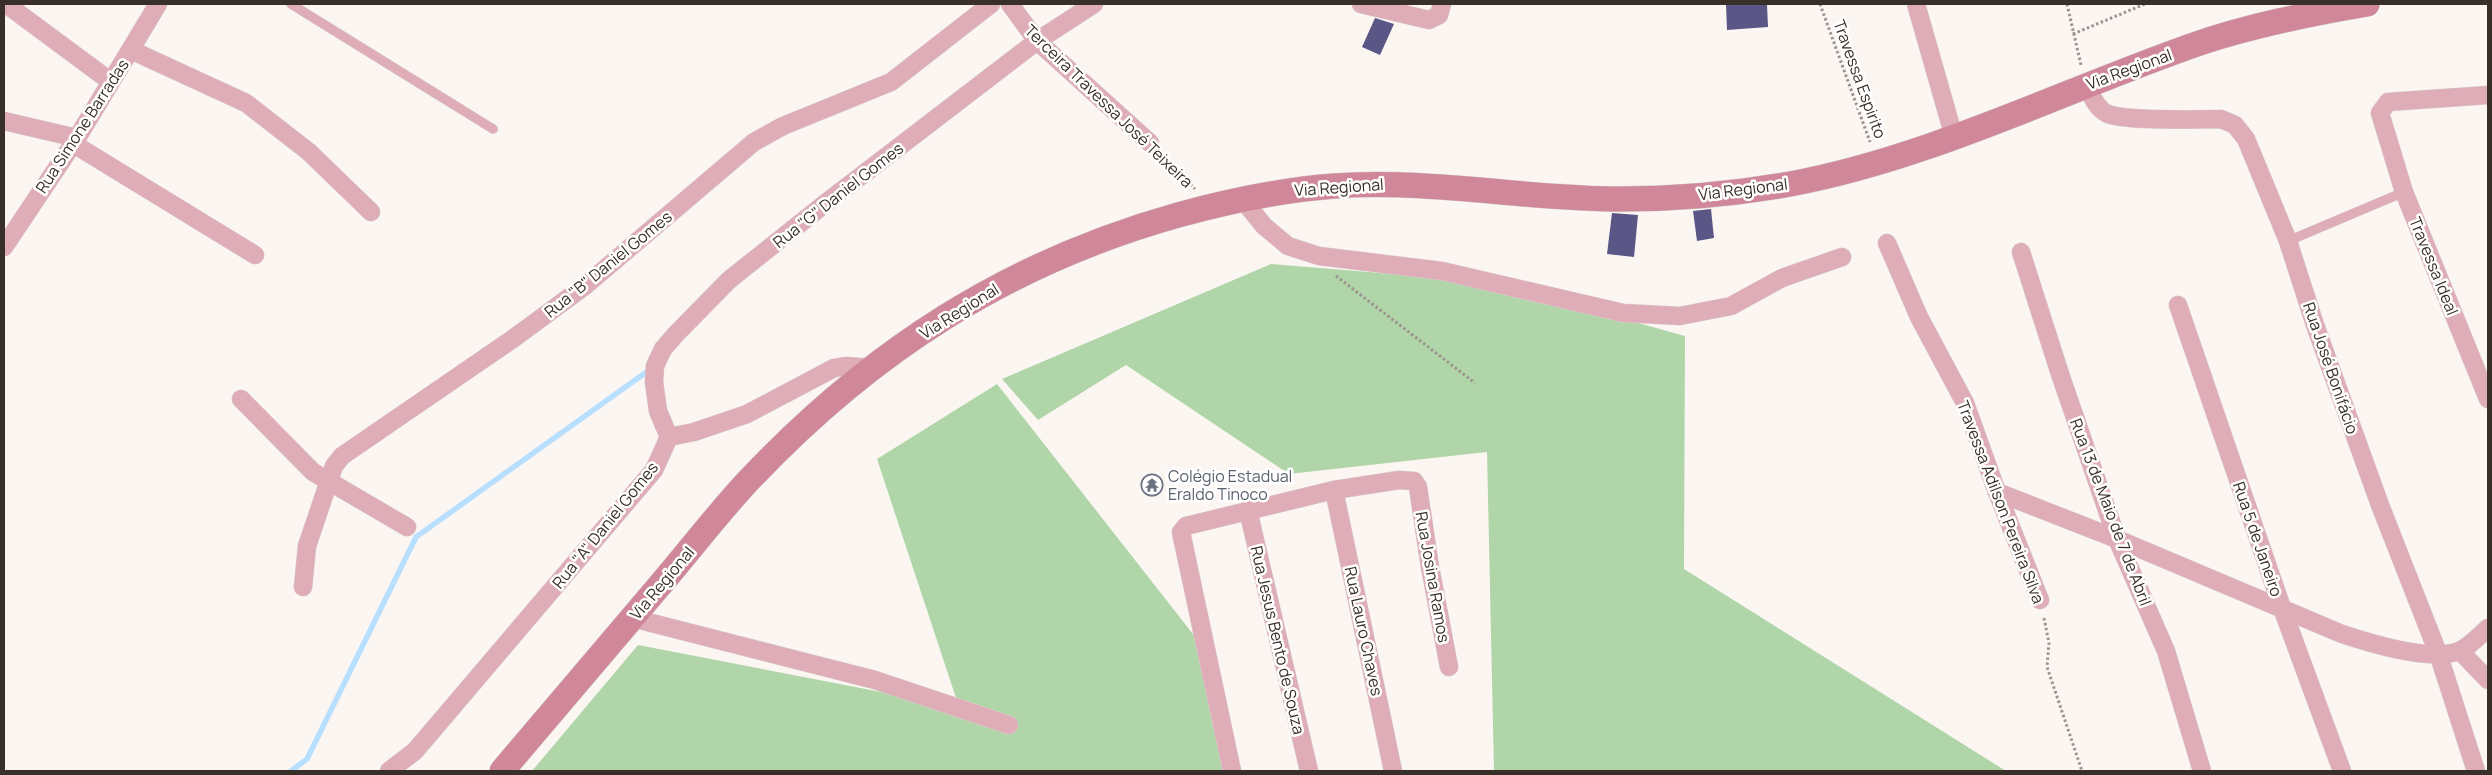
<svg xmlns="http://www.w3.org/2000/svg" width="2492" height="775" font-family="Manrope,sans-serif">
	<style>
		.forest { fill: #b0d5a8 }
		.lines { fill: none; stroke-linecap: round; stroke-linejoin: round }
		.stream { stroke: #b9dfff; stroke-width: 5.5 }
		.building { fill: #5a5685 }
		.service-casing { stroke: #d9d2cf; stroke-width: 10 }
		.minor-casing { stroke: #d9d2cf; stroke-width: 19 }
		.secondary-casing { stroke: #d9d2cf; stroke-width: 26 }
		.path { stroke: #9c9490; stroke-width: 3; stroke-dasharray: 2.5 2.5; stroke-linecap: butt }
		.service { stroke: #dfadb8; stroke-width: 9 }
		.minor { stroke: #dfadb8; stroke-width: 18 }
		.secondary { stroke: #cf8799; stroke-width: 25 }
		.labels { text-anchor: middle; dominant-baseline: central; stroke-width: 5; stroke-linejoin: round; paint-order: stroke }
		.street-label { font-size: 16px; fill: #392f29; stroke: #fff }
		.worship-label { font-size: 16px; fill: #5b616d; stroke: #fff; text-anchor: start }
	</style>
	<rect width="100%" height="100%" fill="#fcf6f3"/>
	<g class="forest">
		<path d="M1271,264l220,18 194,54 -1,233 322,202h-512l-7,-319 -198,22 -163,-109 -88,55 -36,-41z"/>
		<path d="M997,384l203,259 32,128h-700l106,-126 321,62 -82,-248z"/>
	</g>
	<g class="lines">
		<path class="stream" d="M291,771l16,-12 109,-222 236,-169"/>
	</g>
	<g class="building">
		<path d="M1726,4h41l1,23 -41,3z"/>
		<path d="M1375,18l19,6 -14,31 -18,-8z"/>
		<path d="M1711,209l3,29 -17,3 -4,-30z"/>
		<path d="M1612,213l26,2 -4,42 -27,-3z"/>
	</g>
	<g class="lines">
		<g class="service-casing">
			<g id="service">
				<path d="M291,4l202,125"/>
				<path d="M2288,241l116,-49"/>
			</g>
		</g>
		<g class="minor-casing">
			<g id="minor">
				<path d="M6,4l104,77"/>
				<path d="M1010,4l27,37 113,102"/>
				<path d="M1361,4l68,16 10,-5 3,-11"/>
				<path d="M1916,4l38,133"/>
				<path d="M131,50l115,53 63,49 62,60"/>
				<path d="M2086,85c5,9 10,23 20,28 17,9 91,6 115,6l14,6 11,14 42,102 27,84 65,180 58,148 38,118"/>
				<path d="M2488,95l-100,7 -8,11 24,79 84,207"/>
				<path d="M4,121l73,17"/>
				<path d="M72,143l183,112"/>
				<path d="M1243,200l21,26 24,20 31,10 123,15 181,42 57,3 51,-10 51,-28 60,-21"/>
				<path d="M1887,243l32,74 46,86 32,89 43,108"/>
				<path d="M4,247l73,-109 81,-134"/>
				<path d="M2021,252l39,122 57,165 49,112 36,120"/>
				<path d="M2178,305l104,303 60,163"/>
				<path d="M241,399l72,73 94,55"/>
				<path d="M669,437l-11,-26 -4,-29 1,-16 8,-17 13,-15 53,-54 98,-78 210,-161 57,-37"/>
				<path d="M1334,490l59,281"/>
				<path d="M1997,492l120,47 225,95c27,9 92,29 119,16 10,-5 19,-15 27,-22"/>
				<path d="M1248,510l61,261"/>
				<path d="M303,587l4,-41 27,-80 8,-10 172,-118 72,-53 168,-143 29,-16 108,-44 100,-78"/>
				<path d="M632,618l243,62 134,45"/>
				<path d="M2460,651l28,29"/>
				<path d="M389,771l26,-20 239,-281 15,-33 25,-5 53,-18 87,-46 12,-2 26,2"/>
				<path d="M1232,771l-51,-239 5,-6 148,-36 65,-10 15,1 4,6 12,80 19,100"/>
			</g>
		</g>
		<g class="secondary-casing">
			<path id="secondary" d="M502,771c52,-62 105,-124 158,-186 30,-35 58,-72 89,-105 122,-129 258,-217 429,-265 51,-14 103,-25 156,-29 96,-7 191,13 286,13 57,0 114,-5 170,-15 139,-26 268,-91 401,-138 56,-20 117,-32 176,-42"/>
		</g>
		<g class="path">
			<path d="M1820,4l50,138"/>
			<path d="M2067,4l14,61"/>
			<path d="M2073,34l72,-30"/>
			<path d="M1162,156l33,33"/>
			<path d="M1336,276l139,107"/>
			<path d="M2044,618l5,25 -2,24 35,104"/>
		</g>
		<use href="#service" class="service"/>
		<use href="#minor" class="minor"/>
		<use href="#secondary" class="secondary"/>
	</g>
	<defs>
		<g id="temple-ring" transform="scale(1.125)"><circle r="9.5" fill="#fff" stroke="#6b7280" stroke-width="1.5"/><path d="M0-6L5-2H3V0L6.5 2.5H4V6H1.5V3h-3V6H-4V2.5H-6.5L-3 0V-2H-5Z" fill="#6b7280"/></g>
	</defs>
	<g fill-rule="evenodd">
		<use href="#temple-ring" x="1152" y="485"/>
	</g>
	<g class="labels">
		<g class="street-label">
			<text transform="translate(2129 69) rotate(-20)">Via Regional</text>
			<text transform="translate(1860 79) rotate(70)">Travessa Espirito</text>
			<text transform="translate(1109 106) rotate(44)">Terceira Travessa José Teixeira</text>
			<text transform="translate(82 126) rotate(-57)">Rua Simone Barradas</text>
			<text transform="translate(1339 187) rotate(-4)">Via Regional</text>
			<text transform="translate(1743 189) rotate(-7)">Via Regional</text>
			<text transform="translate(838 195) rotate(-38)">Rua "G" Daniel Gomes</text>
			<text transform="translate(608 264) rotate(-39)">Rua "B" Daniel Gomes</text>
			<text transform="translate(2434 266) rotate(68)">Travessa Ideal</text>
			<text transform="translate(959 311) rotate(-32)">Via Regional</text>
			<text transform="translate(2331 368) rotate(71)">Rua José Bonifácio</text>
			<text transform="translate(2001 502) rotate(69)">Travessa Adilson Pereira Silva</text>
			<text transform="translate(2111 512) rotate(69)">Rua 13 de Maio de 7 de Abril</text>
			<text transform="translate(605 525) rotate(-51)">Rua "A" Daniel Gomes</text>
			<text transform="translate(2258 539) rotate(71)">Rua 5 de Janeiro</text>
			<text transform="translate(1433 577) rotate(80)">Rua Josina Ramos</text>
			<text transform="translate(662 583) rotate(-50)">Via Regional</text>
			<text transform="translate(1364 631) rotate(78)">Rua Lauro Chaves</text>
			<text transform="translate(1278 640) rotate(77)">Rua Jesus Bento de Souza</text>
		</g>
		<g class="worship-label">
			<text x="1168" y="476">Colégio Estadual<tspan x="1168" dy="18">Eraldo Tinoco</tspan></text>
		</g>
	</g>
	<rect width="2492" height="775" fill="none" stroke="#392f29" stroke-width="10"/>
</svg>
